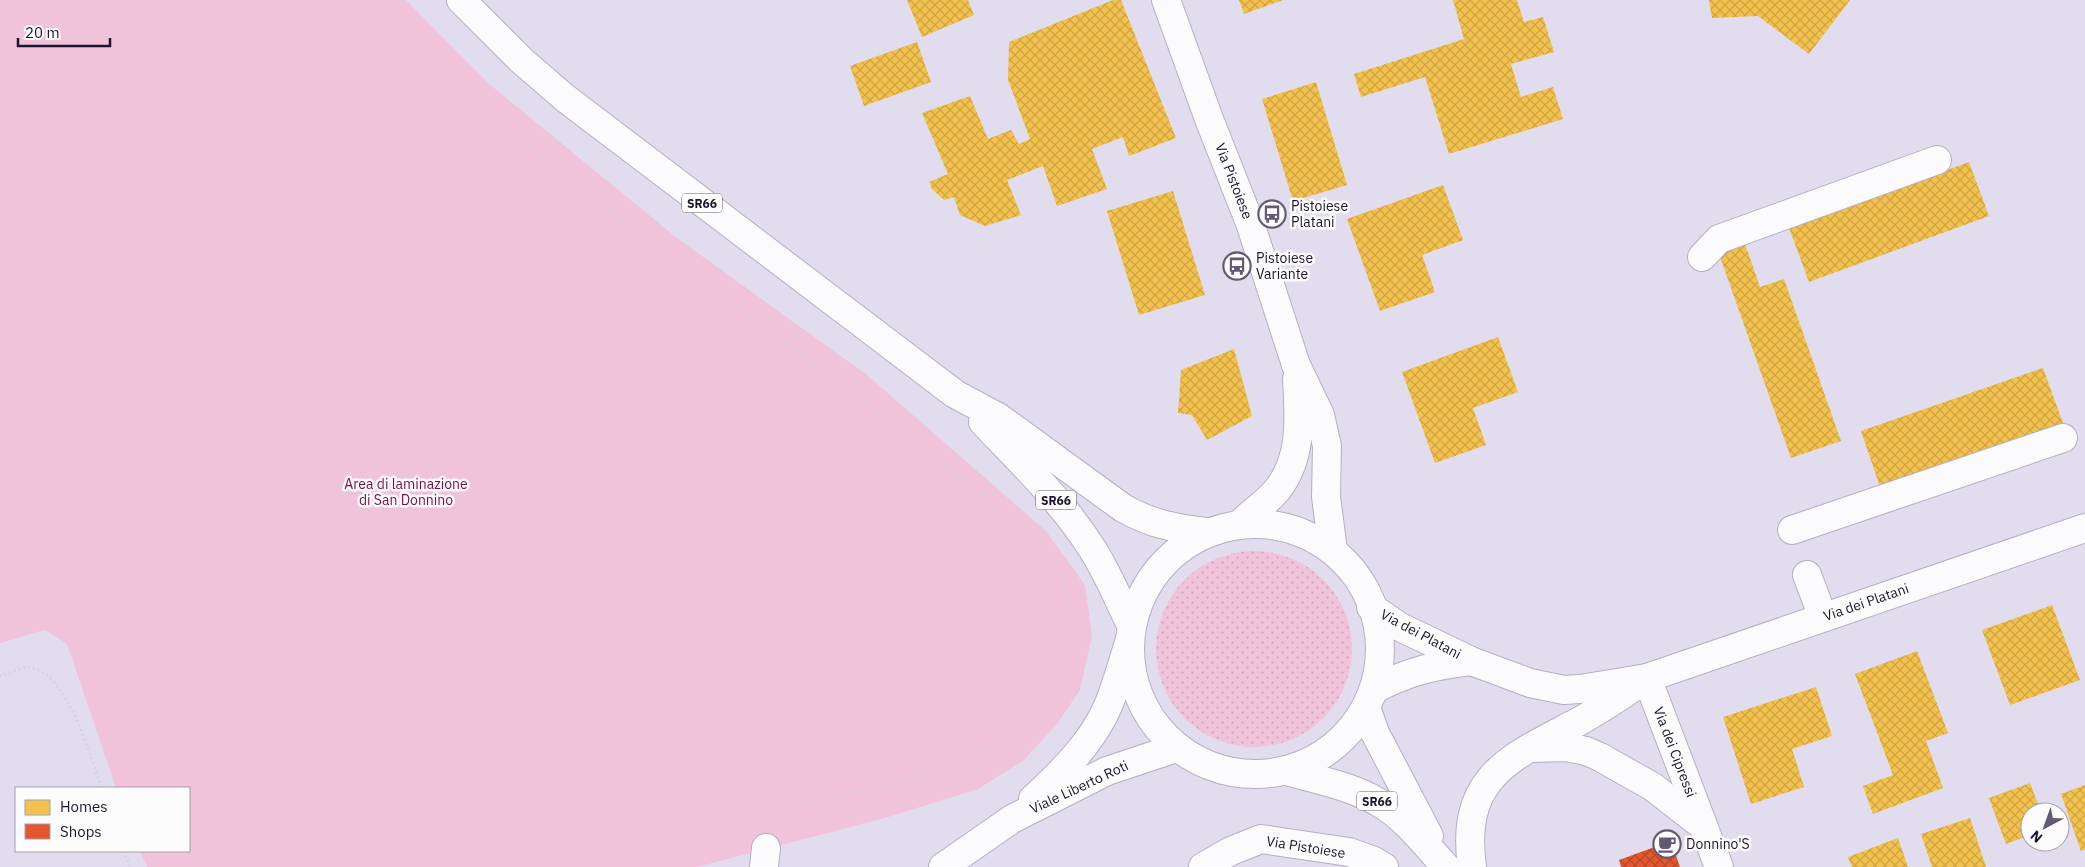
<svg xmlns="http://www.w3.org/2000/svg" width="2085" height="867" font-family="'IBM Plex Sans',sans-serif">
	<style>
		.grass { fill: url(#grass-dots) }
		.park { fill: #f0c3da }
		.homes { fill: url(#homes-cross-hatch) }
		.shops { fill: url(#shops-cross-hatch) }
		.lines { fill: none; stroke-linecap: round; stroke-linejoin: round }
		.minor-casing { stroke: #b4aec3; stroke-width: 30 }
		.major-casing { stroke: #b4aec3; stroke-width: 30 }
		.path { stroke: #cfced3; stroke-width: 3; stroke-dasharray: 1 4; stroke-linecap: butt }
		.minor { stroke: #fbfafc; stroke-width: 28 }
		.major { stroke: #fbfafc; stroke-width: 28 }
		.labels { text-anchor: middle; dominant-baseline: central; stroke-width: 5; stroke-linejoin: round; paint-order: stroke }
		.shield { fill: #fcfcfc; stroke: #605a6c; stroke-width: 1 }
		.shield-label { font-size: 12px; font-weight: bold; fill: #1d142f }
		.street-label { font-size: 14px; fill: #1d142f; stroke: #fcfcfc }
		.poi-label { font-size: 14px; fill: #1d142f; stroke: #fcfcfc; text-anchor: start }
		.park-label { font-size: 14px; fill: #7b0d46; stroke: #fcfcfc }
	</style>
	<defs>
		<pattern id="grass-dots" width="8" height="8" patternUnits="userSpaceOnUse" patternTransform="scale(1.25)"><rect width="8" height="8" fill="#f0c3da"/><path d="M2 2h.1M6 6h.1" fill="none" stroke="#cda7bb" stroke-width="1.8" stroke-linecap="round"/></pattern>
		<pattern id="homes-cross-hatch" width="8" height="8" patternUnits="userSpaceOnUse" patternTransform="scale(1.25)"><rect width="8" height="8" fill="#f2c14e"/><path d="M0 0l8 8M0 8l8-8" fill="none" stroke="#cfa544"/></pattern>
		<pattern id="shops-cross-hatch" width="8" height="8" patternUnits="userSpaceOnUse" patternTransform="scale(1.25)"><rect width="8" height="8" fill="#e4572e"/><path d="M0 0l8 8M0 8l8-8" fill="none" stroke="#b84728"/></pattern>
	</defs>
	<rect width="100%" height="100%" fill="#e2ddee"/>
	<circle class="grass" cx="1254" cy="649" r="98"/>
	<path class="park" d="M0,0h406l82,83 189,155 190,137 179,156 39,54 7,51 -12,54 -23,34 -34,37 -45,28 -93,29 -188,49h-550l-7,-16h49v-63h-73l-49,-144 -22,-14 -45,13z"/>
	<g class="homes">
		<path d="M907,0h61l6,15 -52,22z"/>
		<path d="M1113,0h8l55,138 -47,18 -6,-19 -31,12 15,40 -50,17 -14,-40 -36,14 14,35 -36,11 -25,-11 -6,-18 -10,3 -12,-11 -3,-7 19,-8 -26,-61 48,-17 18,43 23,-9 8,14 11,-5 -22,-59 1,-38z"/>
		<path d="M1239,0h44l-39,14z"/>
		<path d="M1453,0h64l7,22 19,-5 11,35 -43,12 10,33 32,-10 10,32 -114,35 -24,-77 -64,20 -7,-23 110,-35z"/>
		<path d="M1709,0h141l-41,54 -51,-38 -46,2z"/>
		<path d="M917,42l14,40 -67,24 -14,-40z"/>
		<path d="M1316,82l31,103 -54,16 -31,-102z"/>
		<path d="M1969,162l20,54 -180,66 -20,-54z"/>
		<path d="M1443,185l20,55 -41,15 13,37 -55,19 -33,-92z"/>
		<path d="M1173,191l32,104 -66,20 -32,-104z"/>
		<path d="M1745,244l15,43 24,-8 57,162 -50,17 -72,-204z"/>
		<path d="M1498,337l20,55 -45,16 13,37 -51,18 -33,-91z"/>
		<path d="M1234,349l18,67 -45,24 -15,-25 -14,-2 3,-43z"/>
		<path d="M2043,368l20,55 -183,64 -19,-56z"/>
		<path d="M2052,605l28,75 -70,25 -28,-75z"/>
		<path d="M1917,651l31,82 -22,8 17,47 -70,26 -10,-28 30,-11 -38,-101z"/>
		<path d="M1816,687l16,49 -40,13 12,38 -53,17 -28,-87z"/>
		<path d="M2030,783l11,29h-11v23l-24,9 -17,-46z"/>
		<path d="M2085,785v65l-4,1 -20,-57z"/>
		<path d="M1970,818l16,49h-54l-11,-33z"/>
		<path d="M1898,838l10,29h-56l-4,-10z"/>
	</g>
	<path class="shops" d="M1671,841l9,26h-59l-2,-7z"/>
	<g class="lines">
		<g class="minor-casing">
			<g id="minor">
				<path d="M1166,0l43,119 41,104 46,142 24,50 7,31 -1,51 7,53"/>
				<path d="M1702,257l17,-18 218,-79"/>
				<path d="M1243,521c11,-10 24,-19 34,-31 26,-32 22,-73 20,-111"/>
				<path d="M1792,530l271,-92"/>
				<path d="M1807,575l16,42"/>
				<path d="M1371,607l29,20 71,34 59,22 34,7 16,-1 67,-11 438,-150"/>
				<path d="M1647,678l72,189"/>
				<path d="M1375,689c32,-17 60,-24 96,-28"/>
				<path d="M1532,748l34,-1 20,4 14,6 53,30 50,39"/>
				<path d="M1033,799c29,-27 59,-56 75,-93 9,-22 15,-45 22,-67"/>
				<path d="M764,867l2,-19"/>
				<path d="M943,867l69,-48 95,-48 69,-23"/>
				<path d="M1203,867l28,-16 30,-12 88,13 25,9 10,6"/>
				<path d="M1472,867c-12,-89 35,-108 104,-144 21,-11 41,-25 61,-38"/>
			</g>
		</g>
		<g class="major-casing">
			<g id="major">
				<path d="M461,0l60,60 44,38 390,296 43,23 125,91c28,16 51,20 83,24"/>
				<path d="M983,422c38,40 78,78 108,125 16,24 27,52 40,78"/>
				<circle cx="1255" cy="649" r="125"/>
				<path d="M1367,710l8,23 54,103"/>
				<path d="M1287,771c31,9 64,15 91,31 27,15 47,42 67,64"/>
			</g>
		</g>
		<g class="path">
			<path d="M374,0l101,104 191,151 188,138 120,96 59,51 30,41 9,33 -2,30 -41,69 -40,35 -51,25 -162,39 -2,9"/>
			<path d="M0,676c8,-2 21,-9 29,-9 39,5 61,90 73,121"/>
			<path d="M124,851l6,16"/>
		</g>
		<use href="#minor" class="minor"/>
		<use href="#major" class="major"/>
	</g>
	<defs>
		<g id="bus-ring" transform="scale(1.4375)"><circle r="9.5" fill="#fcfcfc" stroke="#625a72" stroke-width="1.5"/><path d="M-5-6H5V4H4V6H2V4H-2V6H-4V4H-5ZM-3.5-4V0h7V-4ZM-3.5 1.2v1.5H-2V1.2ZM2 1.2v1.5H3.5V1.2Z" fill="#625a72"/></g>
		<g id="cafe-ring" transform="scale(1.4375)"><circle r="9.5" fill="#fcfcfc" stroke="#625a72" stroke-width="1.5"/><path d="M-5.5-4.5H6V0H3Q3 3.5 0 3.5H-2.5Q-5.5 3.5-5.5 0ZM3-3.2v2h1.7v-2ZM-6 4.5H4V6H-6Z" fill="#625a72"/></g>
	</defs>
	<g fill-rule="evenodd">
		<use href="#bus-ring" x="1272" y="214"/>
		<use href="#bus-ring" x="1237" y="266"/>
		<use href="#cafe-ring" x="1667" y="844"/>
	</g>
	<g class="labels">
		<g class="shield">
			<rect x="682" y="193.5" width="40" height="19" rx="4"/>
			<rect x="1036" y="490.5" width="40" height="19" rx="4"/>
			<rect x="1357" y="791.5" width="40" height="19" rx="4"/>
		</g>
		<g class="shield-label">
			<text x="702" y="203">SR66</text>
			<text x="1056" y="500">SR66</text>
			<text x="1377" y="801">SR66</text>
		</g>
		<g class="street-label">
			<text transform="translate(1234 181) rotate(69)">Via Pistoiese</text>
			<text transform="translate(1866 602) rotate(-19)">Via dei Platani</text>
			<text transform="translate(1421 634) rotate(28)">Via dei Platani</text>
			<text transform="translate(1675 752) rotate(69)">Via dei Cipressi</text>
			<text transform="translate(1079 787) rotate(-25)">Viale Liberto Roti</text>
			<text transform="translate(1306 847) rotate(9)">Via Pistoiese</text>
		</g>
		<g class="poi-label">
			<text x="1291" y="206">Pistoiese<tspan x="1291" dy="16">Platani</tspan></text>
			<text x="1256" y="258">Pistoiese<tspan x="1256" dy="16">Variante</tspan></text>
			<text x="1686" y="844">Donnino'S</text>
		</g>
		<g class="park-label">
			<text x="406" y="484">Area di laminazione<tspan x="406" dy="16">di San Donnino</tspan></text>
		</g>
	</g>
	<rect x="15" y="787" width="175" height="65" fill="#fcfcfc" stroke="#a39faa"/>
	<rect x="25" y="800" width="25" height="15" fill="#f2c14e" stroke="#a39faa"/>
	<text x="60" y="812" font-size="15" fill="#1d142f">Homes</text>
	<rect x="25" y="824" width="25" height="15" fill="#e4572e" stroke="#a39faa"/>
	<text x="60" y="837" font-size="15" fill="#1d142f">Shops</text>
	<g transform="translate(2045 827) rotate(221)"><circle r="24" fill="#fcfcfc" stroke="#a39faa"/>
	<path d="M0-4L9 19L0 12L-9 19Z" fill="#625a72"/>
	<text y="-8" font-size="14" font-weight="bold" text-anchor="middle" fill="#1d142f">N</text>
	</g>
	<path d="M18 38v8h92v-8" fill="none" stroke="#1d142f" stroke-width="2.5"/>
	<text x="25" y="38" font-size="15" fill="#1d142f" stroke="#fcfcfc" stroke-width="4" paint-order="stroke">20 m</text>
</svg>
